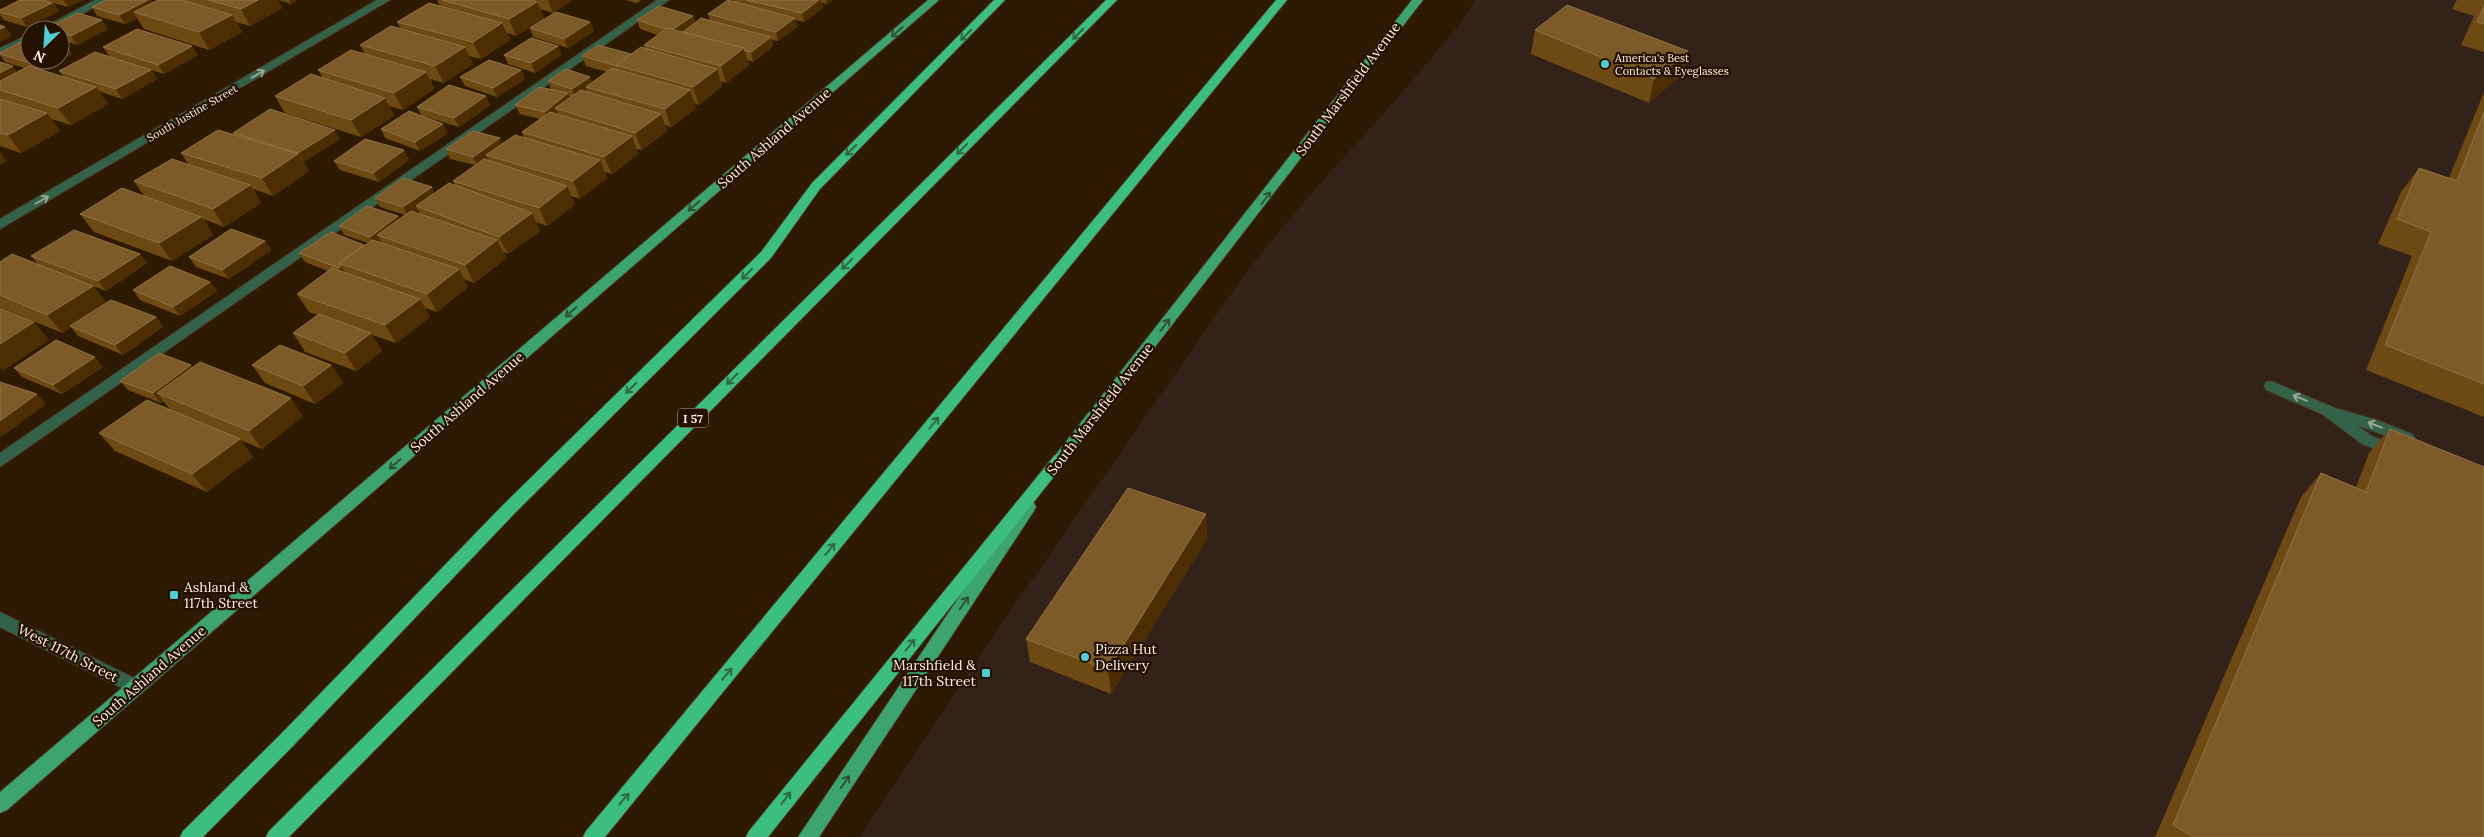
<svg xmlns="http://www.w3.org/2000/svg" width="2484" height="837" font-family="Lora,serif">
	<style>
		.commercial { fill: #322219 }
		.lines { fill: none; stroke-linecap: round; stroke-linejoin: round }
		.minor-casing { stroke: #47341d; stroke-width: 2 }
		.major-casing { stroke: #47341d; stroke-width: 2 }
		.highway-casing { stroke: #47341d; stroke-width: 2 }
		.minor { fill: #346149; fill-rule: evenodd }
		.major { fill: #3da371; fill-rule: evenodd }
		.highway { fill: #3dbe81; fill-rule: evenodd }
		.wall { fill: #6d4913; fill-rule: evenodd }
		.shaded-wall { fill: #4d2e03 }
		.building { fill: #7d5b29; stroke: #917246 }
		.oneway { stroke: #2f5333 }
		.oneway2 { stroke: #306840 }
		.oneway3 { stroke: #99a895 }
		.poi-dot { fill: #51ccd4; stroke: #241100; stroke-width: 2 }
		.labels { text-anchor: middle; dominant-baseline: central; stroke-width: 4.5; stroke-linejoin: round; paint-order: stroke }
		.far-poi-label { font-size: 11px; fill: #fef0e1; stroke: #241100; text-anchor: start }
		.far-street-label { font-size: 11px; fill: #fef0e1; stroke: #241100 }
		.shield { fill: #241100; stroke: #bdad9e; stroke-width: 1 }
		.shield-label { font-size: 12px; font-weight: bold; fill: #fef0e1 }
		.street-label { font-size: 14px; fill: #fef0e1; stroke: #241100 }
		.poi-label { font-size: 14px; fill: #fef0e1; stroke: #241100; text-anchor: start }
	</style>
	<rect width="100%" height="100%" fill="#2e1a02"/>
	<path class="commercial" d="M1475,0h1009v837h-1624l126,-191 263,-378 53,-64 100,-111 56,-67z"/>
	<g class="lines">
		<g class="minor-casing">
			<g id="minor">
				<path d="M95,0h13l-56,30h-13z"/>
				<path d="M377,0h13l-390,229v-10z"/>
				<path d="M657,0h12l-669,467v-14z"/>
				<path d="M30,34v7l-30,14v-7z"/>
				<path d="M2271,381l64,27 42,12 35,14 3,4 -3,4 -5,2 -50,-19 15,11 28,11 3,4 -3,4 -5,2 -33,-13 -40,-30 -56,-24 -2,-4 2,-4z"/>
				<path d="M0,612l142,70 3,5 -3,5 -6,3 -136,-68z"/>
			</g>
		</g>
		<g class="major-casing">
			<g id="major">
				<path d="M928,0h11l-932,810 -7,3v-21z"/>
				<path d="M1412,0h11l-367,475h-10l-3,-4 3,-4z"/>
				<path d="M1028,501l6,2 2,4 -2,4 -215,326h-21l224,-334z"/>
			</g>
		</g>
		<g class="highway-casing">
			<g id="highway">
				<path d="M994,0h11l-185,189 -49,69 -256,255 -222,233 -90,91h-23l3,-6 98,-97 222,-229 258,-253 51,-69z"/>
				<path d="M1106,0h11l-828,837h-23l3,-6z"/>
				<path d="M1276,0h11l-682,837h-22l3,-6z"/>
				<path d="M1059,454l5,2 3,4 -3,4 -296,373h-22l3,-6 305,-375z"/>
			</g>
		</g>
		<use href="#minor" class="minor"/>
		<use href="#major" class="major"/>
		<use href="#highway" class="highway"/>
	</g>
	<g class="wall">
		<path d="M44,0h39l-15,7 -15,-4 6,8 -32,16 -23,-7 -4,-5v-5l50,-8z"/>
		<path d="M151,0l2,3 5,-3h119l5,8 -32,18 -14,-4 6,10 -33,18 -65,-21 -7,-11 -12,6 -28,-8 -5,-9z"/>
		<path d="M278,0h19l-6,4z"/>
		<path d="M437,0h135l-19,13 -13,-4 4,10 -28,17 -9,-3 3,7 -29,19 -12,-3 4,8 -29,19 -14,-4 4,10 -31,21 -14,-4 5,10 -33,21 -76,-24 -10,-17 48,-18 -5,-8 47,-16 -5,-9 41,-16 -4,-7 43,-16z"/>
		<path d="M625,0h16l-4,3z"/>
		<path d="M733,0h100l-6,4 -5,-1 1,5 -19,14 -9,-2 2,7 -19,14 -6,-1 1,6 -20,16 -5,-2 1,5 -23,18 -5,-2 1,5 -23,19 -5,-2 2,5 -25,19 -6,-2 2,6 -25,19 -6,-1 2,5 -26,20 -7,-2 2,6 -27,21 -9,-3 4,8 -28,22 -11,-4 4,9 -32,23 -5,-2 3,6 -32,25 -10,-4 4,8 -31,25 -12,-4 5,9 -34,26 -24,-8 10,16 -26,20 -51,-19 -12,-19 25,-18 -9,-3 -12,-18 31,-23 -23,-9 -6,-9 65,-8 4,-2 -24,-8 -5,-9 59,-10 2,3 5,-4 -25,-8 -5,-9 60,-5 20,-8 -2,-4 22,-16 -25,-6 -4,-10 56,-5 22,-6 -2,-6 18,-13 -20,-5 -5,-9 36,-16 -3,-8 44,1 15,-10 -21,-6 -4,-10 49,-2 14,-6 -1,-3 14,-10 -18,-6 -3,-9 56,-4 2,7 15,-2 -2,-7 26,-12zM418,210l2,5 -6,-2z"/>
		<path d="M2457,0h27v52l-23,-7 13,-29 -22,-7z"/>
		<path d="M590,22l4,9 -26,17 -35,-11 -3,-9z"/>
		<path d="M47,28l61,1 -31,16 -17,-6v-9h-12z"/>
		<path d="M1535,30l153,21 -6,23 -33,29 -118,-49z"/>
		<path d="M66,45l6,9 -30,16 22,7 -5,-6 50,-15 -6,-9 95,8 -34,19 -13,-4 6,9 -35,20 -24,-8 10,13 -37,21 -20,-6 9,12 -39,22 -21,-7v-84l17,10 7,-4 -19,-6 -5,-7v-2z"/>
		<path d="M558,46l3,9 -26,18 -27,-9 -4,-9z"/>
		<path d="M521,70l4,9 -28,18 -32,-11 -5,-9z"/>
		<path d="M2484,92v325l-118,-47 46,-114 -34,-12 23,-52 18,-24 30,10z"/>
		<path d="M490,105l-31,22 -36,-11 25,17 -28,18 -35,-13 -4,-9 41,-13 -5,-9z"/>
		<path d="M233,133l107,6 -37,23 6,9 -36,25 -20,-7 8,14 -37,24 -21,-8 10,16 -41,26 -78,-29 -14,-18 64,-18 -10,-15 54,-17 -7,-11 53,-19z"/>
		<path d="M404,150l5,10 -30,22 -39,-12 -6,-9z"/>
		<path d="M265,241l6,9 -42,29 -33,-12 -7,-10z"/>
		<path d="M140,254l7,9 -41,28 -13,-5 13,17 50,14 7,10 -40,28 -45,-19 -7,-9 -9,6 -62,-26v-45l38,2 -7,-8z"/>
		<path d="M210,282l7,9 -37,25 -40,-16 -7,-10z"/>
		<path d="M252,365h79l12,18 -28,21 -50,-21z"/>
		<path d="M103,367l-41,27 -40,-17 -8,-9z"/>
		<path d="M192,367l111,49 -41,33 -22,-9 13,17 -46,35 -92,-41 -16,-18 71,-24 -7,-8 -2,2 -33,-13 -8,-9z"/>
		<path d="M2390,429l94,408h-329l146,-340 20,-24 35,14 13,-34z"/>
		<path d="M1206,514l1,25 -96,155 -81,-32 -4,-23z"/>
	</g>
	<g class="shaded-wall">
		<path d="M63,0h20l-15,7z"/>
		<path d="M148,0h3l5,8 -22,4 3,6 -12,6 -6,-9z"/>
		<path d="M258,0h19l5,8 -32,18 -9,-17z"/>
		<path d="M289,0h8l-6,4z"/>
		<path d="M548,0h24l-19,13z"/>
		<path d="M819,0h2l2,8 -19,14 -2,-9z"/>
		<path d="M826,0h7l-6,4z"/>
		<path d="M537,2l7,17 -28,17 -7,-17z"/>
		<path d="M52,3l7,8 -32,16 -6,-9z"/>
		<path d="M232,15l10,17 -33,18 -10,-18z"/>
		<path d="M693,16l3,9 -13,9 -12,-3z"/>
		<path d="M795,18l2,9 -19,14 -2,-9z"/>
		<path d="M102,20l6,9 -31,16 -6,-9z"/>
		<path d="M590,22l4,9 -26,17 -4,-9z"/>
		<path d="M502,23l8,17 -29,19 -8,-17z"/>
		<path d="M5,27l7,9 -12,6v-13z"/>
		<path d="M771,37l2,9 -20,16 -2,-10z"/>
		<path d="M66,45l6,9 -35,19 -7,-10 7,-3h23v-12z"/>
		<path d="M192,46l6,9 -34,19 -6,-9z"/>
		<path d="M558,46l3,9 -26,18 -4,-10z"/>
		<path d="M465,47l8,17 -29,19 -9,-17z"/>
		<path d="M744,48l5,17 -23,18 -5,-17z"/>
		<path d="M1688,51l-6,23 -33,29 5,-24z"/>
		<path d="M13,66l6,9 -19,10v-12z"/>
		<path d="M717,69l5,17 -23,19 -6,-18z"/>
		<path d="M151,70l6,9 -35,20 -6,-10z"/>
		<path d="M521,70l4,9 -28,18 -4,-9z"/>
		<path d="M426,72l8,17 -31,21 -9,-17z"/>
		<path d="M590,77l3,9 -7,1 1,3 -11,8 -4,-9z"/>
		<path d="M96,87l12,17 -37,21 -13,-17z"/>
		<path d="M690,90l6,18 -25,19 -6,-18z"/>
		<path d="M568,93l4,10 -17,5 3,6 -9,7 -4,-9z"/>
		<path d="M486,96l4,9 -31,22 -5,-9z"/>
		<path d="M385,98l9,18 -33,21 -10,-17z"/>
		<path d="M47,113l13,18 -39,22 -13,-18z"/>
		<path d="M661,114l6,17 -25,19 -7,-17z"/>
		<path d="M443,124l5,9 -28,18 -5,-9z"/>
		<path d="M335,130l5,9 -36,23 -6,-9z"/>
		<path d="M632,136l6,18 -26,20 -8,-17z"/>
		<path d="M500,138l4,10 -18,7 2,4 -10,7 -5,-9z"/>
		<path d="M404,150l5,10 -30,22 -6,-9z"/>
		<path d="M0,152l7,9 -7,4z"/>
		<path d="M298,154l11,17 -36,25 -11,-18z"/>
		<path d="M600,160l7,18 -27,21 -7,-18z"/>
		<path d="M250,185l11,18 -37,24 -11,-18z"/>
		<path d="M567,186l8,18 -28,22 -8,-18z"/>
		<path d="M432,187l4,10 -20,9 2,4 -10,6 -5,-9z"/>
		<path d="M532,213l8,18 -32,23 -9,-17z"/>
		<path d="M398,216l5,10 -26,9 4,7 -5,4 -6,-9z"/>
		<path d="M201,217l12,18 -41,26 -13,-18z"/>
		<path d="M497,240l9,18 -32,25 -9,-18z"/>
		<path d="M265,241l6,9 -42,29 -7,-9z"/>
		<path d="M140,254l7,9 -41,28 -8,-10z"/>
		<path d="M341,266l6,9 -3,2 -5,-9z"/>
		<path d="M459,269l9,18 -31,25 -10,-18z"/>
		<path d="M210,282l7,9 -37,25 -7,-9z"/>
		<path d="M93,286l14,18 -45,29 -15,-18z"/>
		<path d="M420,299l10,18 -34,26 -11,-18z"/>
		<path d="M156,317l7,10 -40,28 -8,-10z"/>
		<path d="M34,322l15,18 -46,31 -3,-3v-24z"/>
		<path d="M371,333l11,18 -26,20 -11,-18z"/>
		<path d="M95,357l8,10 -41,27 -9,-9z"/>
		<path d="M191,365l7,10 -41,18 6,8 -2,2 -8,-10z"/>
		<path d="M331,365l12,18 -28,21 -12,-18z"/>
		<path d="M37,394l9,10 -45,33 -1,-1v-15z"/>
		<path d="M291,398l12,18 -41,33 -13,-18z"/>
		<path d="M240,439l13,18 -46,35 -15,-18z"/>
		<path d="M1206,514l1,25 -96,155 -3,-24z"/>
	</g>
	<g class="building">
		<path d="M20,0h23l9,3 -31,15 -21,-6v-2z"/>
		<path d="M106,0h42l-29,15 -27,-8z"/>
		<path d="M158,0h24l50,15 -33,17 -65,-20z"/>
		<path d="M208,0h50l-17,9z"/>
		<path d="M442,0h89l6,2 -28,17z"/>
		<path d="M728,0l67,18 -19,14 -68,-18z"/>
		<path d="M746,0h73l-17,13z"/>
		<path d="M429,3l73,20 -29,19 -76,-20z"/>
		<path d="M1567,5l121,46 -34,28 -119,-49z"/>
		<path d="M659,6l34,10 -20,13 -6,-1 -2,1 -28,-9z"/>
		<path d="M2484,6v18l-7,-2z"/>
		<path d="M556,12l34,10 -26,17 -34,-11z"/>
		<path d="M78,13l24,7 -31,16 -11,-4v-2h-7l-6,-2z"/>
		<path d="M701,18l70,19 -20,15 -6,-1 -1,-3 -61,-16z"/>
		<path d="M0,25l5,2 -5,2z"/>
		<path d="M391,26l74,21 -30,19 -75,-21z"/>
		<path d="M667,28l77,20 -23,18 -77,-21z"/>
		<path d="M137,29l55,17 -34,19 -55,-18z"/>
		<path d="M30,37v23h7l-7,3 -30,-9v-1z"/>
		<path d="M531,38l27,8 -27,17 -27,-8z"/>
		<path d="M60,43l6,2 -6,3z"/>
		<path d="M598,45l33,9 -15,11 1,1 -35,-10z"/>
		<path d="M641,47l76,22 -24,18 -77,-22z"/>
		<path d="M351,50l75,22 -32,21 -76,-23z"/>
		<path d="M95,52l56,18 -35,19 -57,-18z"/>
		<path d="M489,60l32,10 -28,18 -33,-11z"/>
		<path d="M0,62l13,4 -13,7z"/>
		<path d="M29,66l67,21 -38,21 -58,-18v-9z"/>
		<path d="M612,68l78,22 -25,19 -79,-22z"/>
		<path d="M566,69l24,8 -18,12 -24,-8z"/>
		<path d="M311,74l74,24 -34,22 -76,-24z"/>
		<path d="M449,85l37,11 -32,22 -37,-11z"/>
		<path d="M539,87l29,6 -23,19 -30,-7z"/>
		<path d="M581,90l80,24 -26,19 -80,-25z"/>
		<path d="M0,99l47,14 -39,22 -8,-2z"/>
		<path d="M270,109l65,21 -37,23 -65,-20z"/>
		<path d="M409,111l34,13 -28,18 -34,-13z"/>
		<path d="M550,112l82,24 -28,21 -82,-25z"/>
		<path d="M2484,112v272l-99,-39 46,-113 -34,-13 22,-51 38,13z"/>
		<path d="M218,130l80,24 -36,24 -81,-25z"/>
		<path d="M473,131l27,7 -27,19 -27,-8z"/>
		<path d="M515,135l85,25 -27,21 -87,-26z"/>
		<path d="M365,139l39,11 -31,23 -39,-12z"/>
		<path d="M172,159l78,26 -37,24 -79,-28z"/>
		<path d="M484,159l83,27 -28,22 -86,-27z"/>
		<path d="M403,178l29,9 -29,20 -28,-9z"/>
		<path d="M449,183l83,30 -33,24 -83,-31z"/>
		<path d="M122,188l79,29 -42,26 -79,-29z"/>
		<path d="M367,206l31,10 -28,21 -31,-11z"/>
		<path d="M411,211l86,29 -32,25 -88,-30z"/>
		<path d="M231,229l34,12 -43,29 -33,-13z"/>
		<path d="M74,230l66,24 -42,27 -67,-25z"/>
		<path d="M331,232l33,13 -25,18 2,3 -2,2 -40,-15z"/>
		<path d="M373,240l86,29 -32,25 -88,-31z"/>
		<path d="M12,254l81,32 -46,29 -47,-20v-33z"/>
		<path d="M170,266l40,16 -37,25 -40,-17z"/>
		<path d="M332,268l88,31 -35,26 -88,-31z"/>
		<path d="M111,300l45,17 -41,28 -45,-19z"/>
		<path d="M0,308l34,14 -34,22z"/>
		<path d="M319,314l52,19 -26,20 -52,-20z"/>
		<path d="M56,340l39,17 -42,28 -39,-17z"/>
		<path d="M280,345l51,20 -28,21 -51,-21z"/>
		<path d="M159,353l32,12 -38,28 -33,-12z"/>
		<path d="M200,362l91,36 -42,33 -92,-38z"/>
		<path d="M0,382l37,12 -37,27z"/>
		<path d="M147,400l93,39 -48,35 -93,-41z"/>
		<path d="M2390,429l94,38v370h-290l-21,-12 148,-352 45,19z"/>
		<path d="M1128,488l78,26 -98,156 -82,-31z"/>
	</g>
	<defs><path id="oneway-shaft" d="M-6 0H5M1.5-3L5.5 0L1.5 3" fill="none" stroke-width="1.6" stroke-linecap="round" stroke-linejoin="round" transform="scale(1.25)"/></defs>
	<g class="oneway">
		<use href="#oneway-shaft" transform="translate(897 32) rotate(139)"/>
		<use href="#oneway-shaft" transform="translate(1266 198) rotate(-53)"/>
		<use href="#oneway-shaft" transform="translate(694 206) rotate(139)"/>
		<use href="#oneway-shaft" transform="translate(571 312) rotate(139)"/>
		<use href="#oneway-shaft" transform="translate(1165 325) rotate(-52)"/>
		<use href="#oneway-shaft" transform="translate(395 464) rotate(139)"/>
		<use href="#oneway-shaft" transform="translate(964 603) rotate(-56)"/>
		<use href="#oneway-shaft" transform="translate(845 782) rotate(-56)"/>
	</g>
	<g class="oneway2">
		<use href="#oneway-shaft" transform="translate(1078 34) rotate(135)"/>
		<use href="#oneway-shaft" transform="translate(966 35) rotate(135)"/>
		<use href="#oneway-shaft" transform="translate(962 149) rotate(135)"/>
		<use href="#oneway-shaft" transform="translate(851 150) rotate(135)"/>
		<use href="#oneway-shaft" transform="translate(847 264) rotate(135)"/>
		<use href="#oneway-shaft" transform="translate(747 274) rotate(135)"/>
		<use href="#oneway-shaft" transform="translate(732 379) rotate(135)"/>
		<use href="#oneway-shaft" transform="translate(631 388) rotate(135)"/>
		<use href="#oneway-shaft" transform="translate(934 423) rotate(-51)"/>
		<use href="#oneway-shaft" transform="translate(830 549) rotate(-51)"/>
		<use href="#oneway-shaft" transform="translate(910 645) rotate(-51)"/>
		<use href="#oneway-shaft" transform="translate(727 674) rotate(-50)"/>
		<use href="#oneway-shaft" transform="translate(786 798) rotate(-52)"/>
		<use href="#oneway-shaft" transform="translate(624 799) rotate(-50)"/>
	</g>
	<g class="oneway3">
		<use href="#oneway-shaft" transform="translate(258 74) rotate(-30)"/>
		<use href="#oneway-shaft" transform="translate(42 200) rotate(-30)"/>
		<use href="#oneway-shaft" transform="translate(2300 398) rotate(-157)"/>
		<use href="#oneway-shaft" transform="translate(2375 425) rotate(-159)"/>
	</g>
	<g class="poi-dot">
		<circle cx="1605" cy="64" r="5"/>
		<rect x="169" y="590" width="10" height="10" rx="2.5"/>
		<circle cx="1085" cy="657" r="5"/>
		<rect x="981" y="668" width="10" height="10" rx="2.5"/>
	</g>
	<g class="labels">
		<g class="far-poi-label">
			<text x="1615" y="58">America's Best<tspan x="1615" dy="13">Contacts &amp; Eyeglasses</tspan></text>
		</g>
		<g class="far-street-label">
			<text transform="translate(192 113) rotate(-30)">South Justine Street</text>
		</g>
		<rect class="shield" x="678" y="408.5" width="30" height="19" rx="4"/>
		<g class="shield-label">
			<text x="693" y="418">I 57</text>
		</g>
		<g class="street-label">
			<text transform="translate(1348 89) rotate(-53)">South Marshfield Avenue</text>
			<text transform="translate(774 138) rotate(-41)">South Ashland Avenue</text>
			<text transform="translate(467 402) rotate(-41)">South Ashland Avenue</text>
			<text transform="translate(1100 409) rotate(-52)">South Marshfield Avenue</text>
			<text transform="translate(68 653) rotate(27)">West 117th Street</text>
			<text transform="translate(149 676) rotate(-41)">South Ashland Avenue</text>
		</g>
		<g class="poi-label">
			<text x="184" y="587">Ashland &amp;<tspan x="184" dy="16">117th Street</tspan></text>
			<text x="1095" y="649">Pizza Hut<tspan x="1095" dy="16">Delivery</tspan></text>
			<text x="976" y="665" text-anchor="end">Marshfield &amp;<tspan x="976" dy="16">117th Street</tspan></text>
		</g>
	</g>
	<g transform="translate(45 45) rotate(205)"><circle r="24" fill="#241100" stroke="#7b6a5a"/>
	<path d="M0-4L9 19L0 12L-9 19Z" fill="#51ccd4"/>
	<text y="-8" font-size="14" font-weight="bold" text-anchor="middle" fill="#fef0e1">N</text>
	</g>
</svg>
